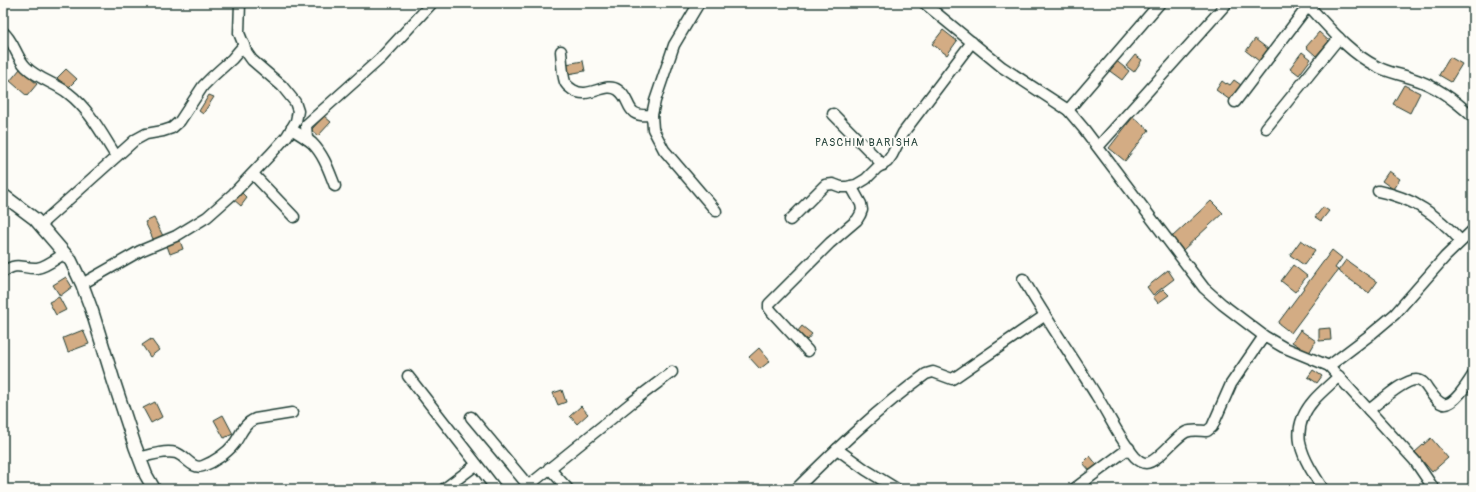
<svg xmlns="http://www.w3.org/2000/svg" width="1476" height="492" font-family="Pangolin,sans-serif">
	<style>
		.building { fill: #d3ac84; stroke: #1f3d34 }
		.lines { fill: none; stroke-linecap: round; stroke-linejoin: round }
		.minor-casing { stroke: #1f3d34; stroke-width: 13 }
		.tertiary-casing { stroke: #1f3d34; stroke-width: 15 }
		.minor { stroke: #fdfcf7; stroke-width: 10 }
		.tertiary { stroke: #fdfcf7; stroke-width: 12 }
		.labels { text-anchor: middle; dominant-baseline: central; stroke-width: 3.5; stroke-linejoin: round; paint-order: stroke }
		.neighbourhood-label { font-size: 11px; letter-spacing: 1px; fill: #1f3d34; stroke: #fdfcf7 }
	</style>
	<rect width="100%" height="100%" fill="#fdfcf7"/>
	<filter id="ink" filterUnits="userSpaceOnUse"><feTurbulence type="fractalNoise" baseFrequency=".025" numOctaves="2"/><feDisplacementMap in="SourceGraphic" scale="8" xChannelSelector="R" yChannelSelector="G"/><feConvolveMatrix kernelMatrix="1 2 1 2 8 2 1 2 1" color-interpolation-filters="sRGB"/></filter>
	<g filter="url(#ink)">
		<g class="building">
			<path d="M943,30l14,11 -10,14 -15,-11z"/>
			<path d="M1319,32l10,9 -13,15 -10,-9z"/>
			<path d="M1255,39l13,10 -9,12 -13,-10z"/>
			<path d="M1302,52l9,7 -12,16 -9,-7z"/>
			<path d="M1135,55l7,5 -8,12 -8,-6z"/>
			<path d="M1450,57l12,7 -11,18 -12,-7z"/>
			<path d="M1114,59l15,12 -7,9 -15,-11z"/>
			<path d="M583,61l2,10 -17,3 -2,-10z"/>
			<path d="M20,69l17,15 -10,12 -17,-15z"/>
			<path d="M66,69l11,10 -9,9 -11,-10z"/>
			<path d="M1234,80l7,5 -11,15 -14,-10 6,-9 4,3 1,-1 3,2z"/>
			<path d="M1404,85l16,8 -10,20 -17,-9z"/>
			<path d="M209,95l5,2 -11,17 -4,-3z"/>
			<path d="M324,116l7,6 -13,14 -7,-6z"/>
			<path d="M1133,117l16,13 -24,31 -16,-13z"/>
			<path d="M1389,171l11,8 -7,10 -11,-8z"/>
			<path d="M240,191l7,7 -6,8 -8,-7z"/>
			<path d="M1211,201l12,12 -40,37 -11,-13z"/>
			<path d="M1323,207l6,4 -8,10 -6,-4z"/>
			<path d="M154,218l9,18 -9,5 -9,-19z"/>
			<path d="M179,238l4,11 -13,5 -4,-11z"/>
			<path d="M1301,240l14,10 -11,15 -14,-10z"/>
			<path d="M1332,250l10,8 -7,10 3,2 -47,63 -13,-10z"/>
			<path d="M1346,260l31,22 -8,11 -31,-22z"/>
			<path d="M1293,265l14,11 -12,16 -14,-11z"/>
			<path d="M1168,270l6,9 -21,16 -6,-8z"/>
			<path d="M66,277l6,10 -12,9 -7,-11z"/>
			<path d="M1163,289l6,6 -11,8 -5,-6z"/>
			<path d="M59,297l7,13 -10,5 -7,-13z"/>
			<path d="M802,326l10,8 -5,6 -10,-8z"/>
			<path d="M1330,328l1,12 -12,1v-12z"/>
			<path d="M83,330l6,14 -21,8 -5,-14z"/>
			<path d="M1300,330l16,11 -7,12 -17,-11z"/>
			<path d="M151,339l8,11 -9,7 -8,-12z"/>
			<path d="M759,348l11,13 -10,8 -11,-12z"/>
			<path d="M1313,370l9,6 -5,7 -9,-6z"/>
			<path d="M562,390l4,12 -8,3 -5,-12z"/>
			<path d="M155,402l7,15 -11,6 -8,-15z"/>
			<path d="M581,406l7,8 -11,10 -7,-8z"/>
			<path d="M223,415l10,19 -9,4 -10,-18z"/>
			<path d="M1431,438l17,20 -16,14 -17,-20z"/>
			<path d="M1090,456l7,9 -7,6 -7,-8z"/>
		</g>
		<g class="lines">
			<g class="minor-casing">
				<g id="minor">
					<path d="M699,3l-25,42 -19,56 -3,14 1,14 11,21 52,61"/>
					<path d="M924,3l78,64 66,43 16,19 120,159 18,16 42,32 19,11 46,19 86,95 19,28"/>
					<path d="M1306,3c22,23 42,49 70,63 12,7 25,8 38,13 22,7 42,22 59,38"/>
					<path d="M3,32c11,9 13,25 23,35 12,12 29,16 42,26 21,16 34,41 48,63"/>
					<path d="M561,51c1,9 1,22 4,31 1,3 5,6 8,8 16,10 32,-9 45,0 15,10 5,28 34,25"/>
					<path d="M1235,102l73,-96"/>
					<path d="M1068,110l92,-107"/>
					<path d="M833,114l50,51"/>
					<path d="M1266,128l73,-90"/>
					<path d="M291,129c7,4 15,9 21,14 12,12 17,28 23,43"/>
					<path d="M307,139l-1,-14 75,-67 51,-55"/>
					<path d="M1098,147l129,-144"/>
					<path d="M253,174l41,43"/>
					<path d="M1378,191c36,7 59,24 83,50"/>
					<path d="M790,220l35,-35 8,-1 8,3h6l9,-2 10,-6 11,-11 10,-6 5,-7 11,-22 69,-91"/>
					<path d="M40,225l95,-85 11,-6 17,-3 9,-3 8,-7 23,-35 9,-9 20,-18 12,-14"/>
					<path d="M3,272c15,-11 19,-3 34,-4 9,-1 20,-10 28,-15"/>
					<path d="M1023,279c23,40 49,77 73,116 13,20 24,45 39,62 3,3 6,6 11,6 11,0 29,-26 40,-31 7,-3 15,-1 21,-1l5,-4 19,-43 33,-48"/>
					<path d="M82,284l58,-33 36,-15 31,-19 26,-23 37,-39 17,-19 9,-15 2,-10 -3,-9 -13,-16 -30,-26 -5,-7 -8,-20 1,-30"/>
					<path d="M808,351l-36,-39 -3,-4v-4l61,-61 27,-23 3,-5 2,-5 -1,-6 -10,-18"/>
					<path d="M1329,366l41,-31 25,-21 50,-57 28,-27"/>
					<path d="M408,376l88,113"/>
					<path d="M1369,410c11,-8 34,-30 47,-30 6,0 9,4 12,9 4,5 8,13 15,15 10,3 25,-21 30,-29"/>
					<path d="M471,417l60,72"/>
					<path d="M837,449l29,21 31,19"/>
					<path d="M139,458c11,-3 26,-8 37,-5 10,3 16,17 27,13 11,-4 24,-13 31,-22 7,-9 9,-20 21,-25l37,-6"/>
					<path d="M549,468l19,21"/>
					<path d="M528,486l103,-83 41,-31"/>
					<path d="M444,489l32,-24"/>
					<path d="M796,489c41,-41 83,-81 130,-115l7,-2 19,7 5,-3 87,-60"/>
					<path d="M1074,489l55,-41"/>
					<path d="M1323,489c-20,-31 -37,-57 -9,-89 8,-9 17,-16 25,-24"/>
				</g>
			</g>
			<g class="tertiary-casing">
				<path id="tertiary" d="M3,195l32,24 36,42 11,23 10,27 21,68 22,67 11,29 8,14"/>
			</g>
			<use href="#minor" class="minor"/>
			<use href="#tertiary" class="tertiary"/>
		</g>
	</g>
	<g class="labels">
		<g class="neighbourhood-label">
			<text x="867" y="142">PASCHIM BARISHA</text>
		</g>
	</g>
	<rect width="1476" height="492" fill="none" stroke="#fdfcf7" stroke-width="16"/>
	<rect x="8" y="8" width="1460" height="476" fill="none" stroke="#1f3d34" stroke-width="1.5" filter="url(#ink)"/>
</svg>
